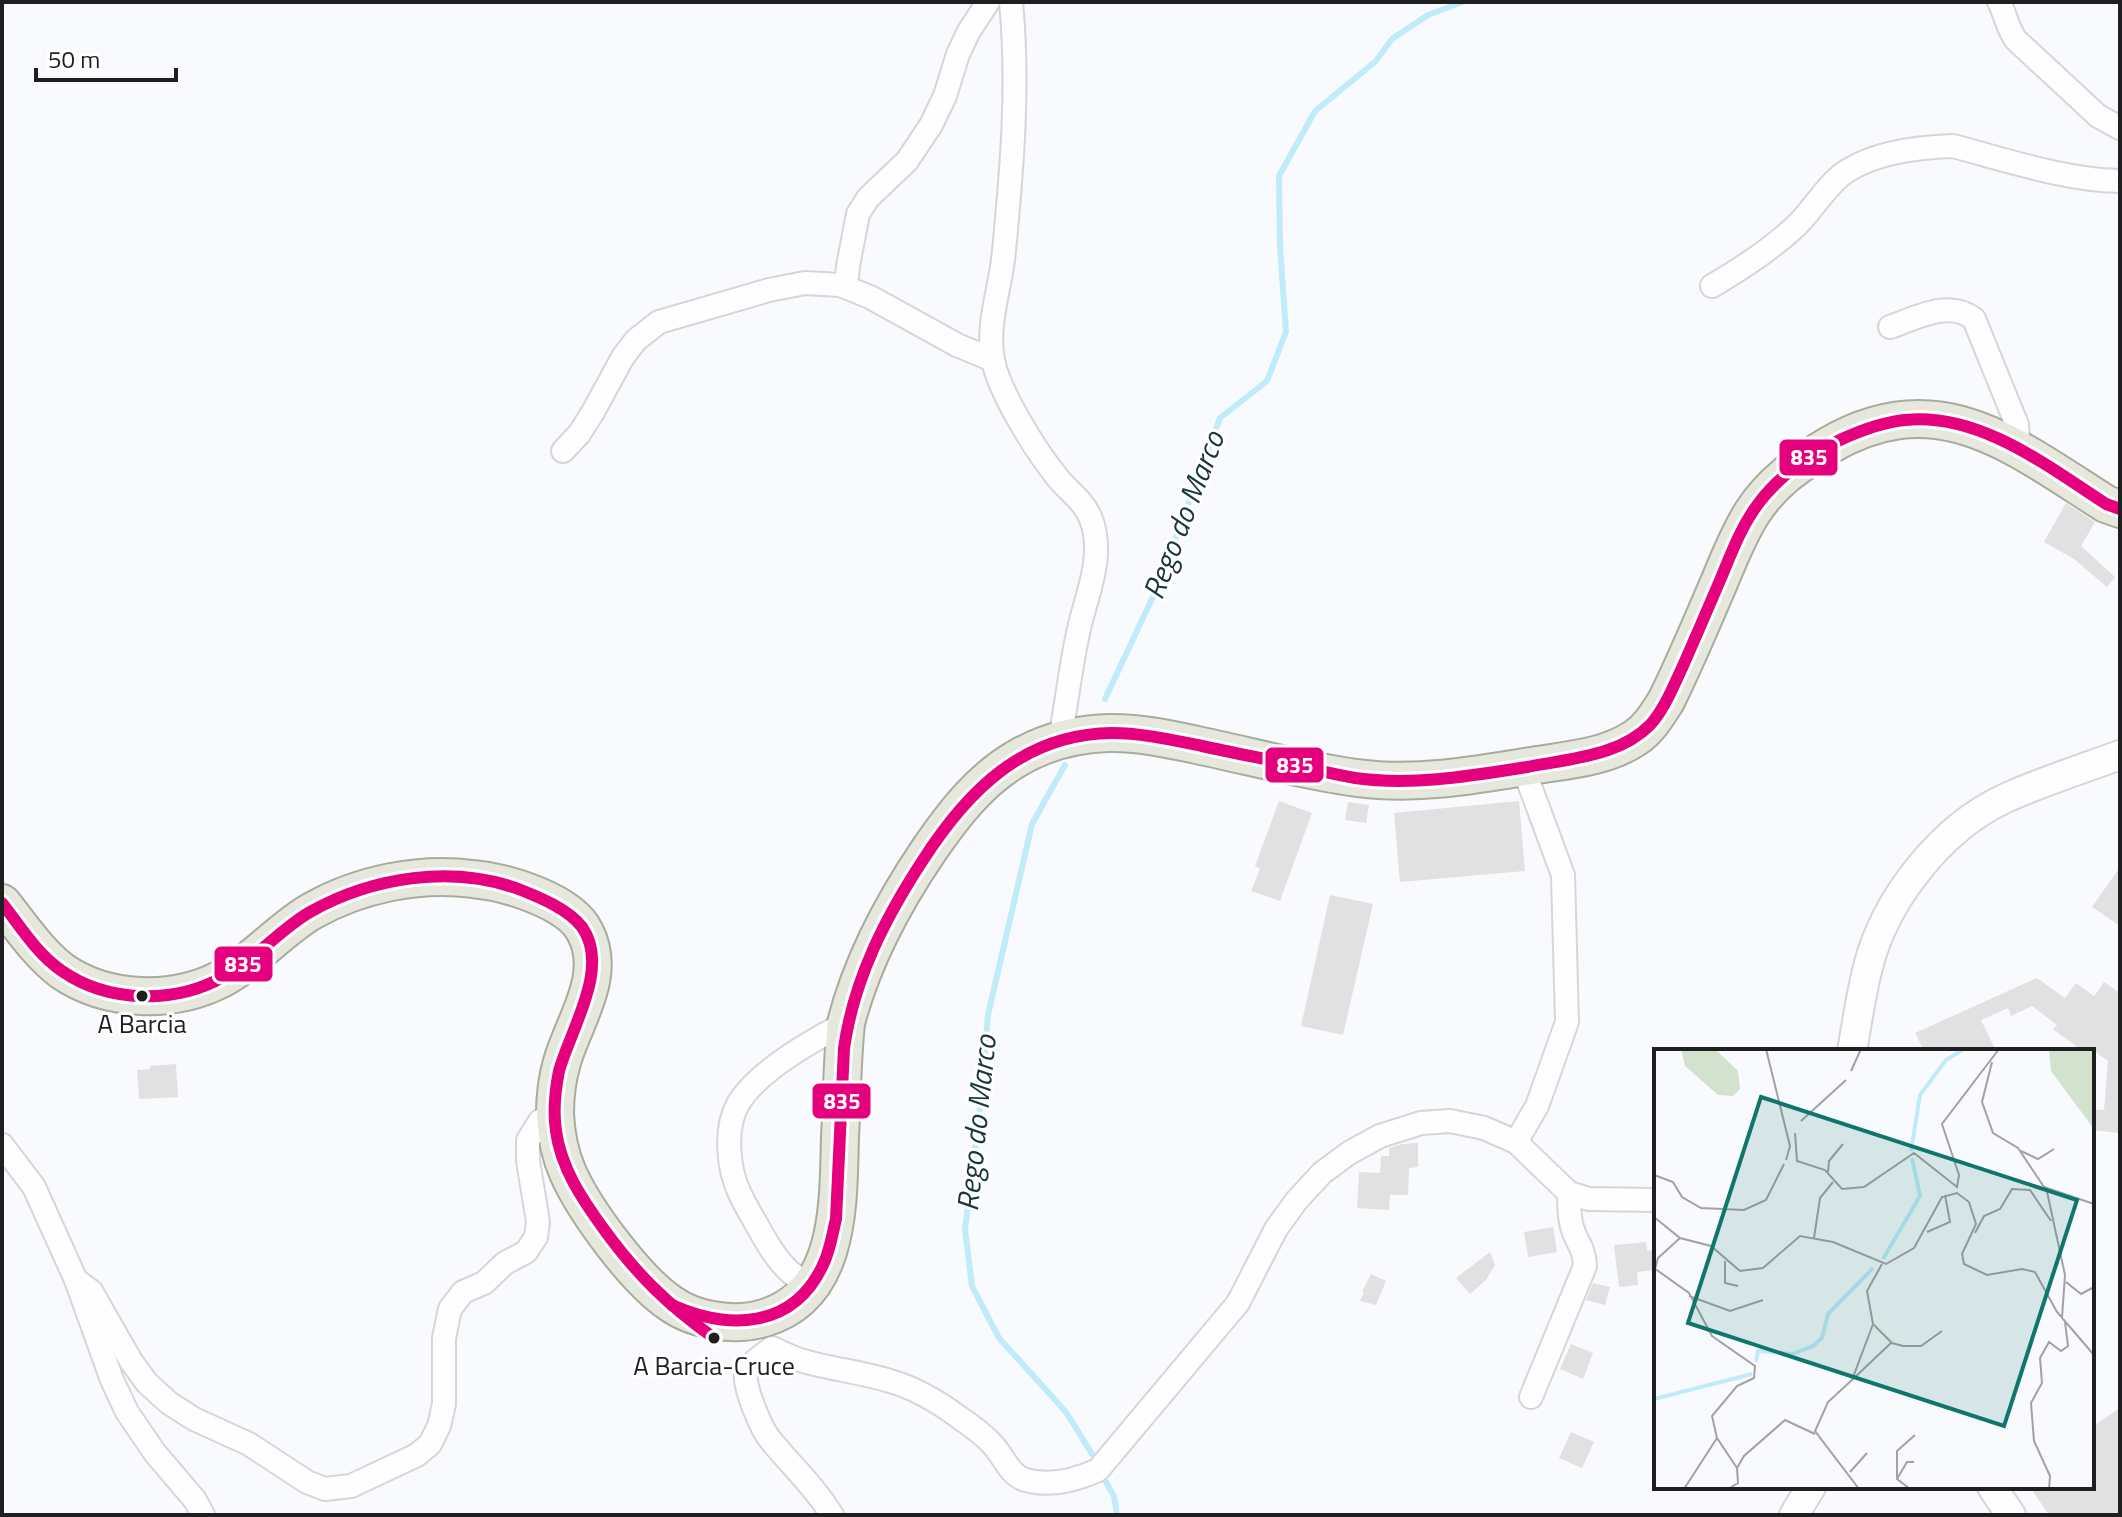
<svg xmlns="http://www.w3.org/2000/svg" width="2122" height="1517" font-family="'Titillium Web',sans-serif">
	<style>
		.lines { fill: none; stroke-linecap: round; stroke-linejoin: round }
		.stream { stroke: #c0ebfa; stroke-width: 6 }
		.building { fill: #e1e1e1 }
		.minor-casing { stroke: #d6d6d9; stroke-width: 26 }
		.tertiary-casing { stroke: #d6d6d9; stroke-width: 32 }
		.primary-casing { stroke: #a8ac9b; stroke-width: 40 }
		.minor { stroke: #fefeff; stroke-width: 22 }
		.tertiary { stroke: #fefeff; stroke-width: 28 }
		.primary { stroke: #e6e8de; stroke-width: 36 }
		.bus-1-casing { stroke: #fff; stroke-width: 18 }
		.bus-1 { stroke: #e5007d; stroke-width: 12 }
		.bus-dot { fill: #1f1f21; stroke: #fff; stroke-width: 3 }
		.labels { text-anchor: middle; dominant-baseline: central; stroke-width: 6; stroke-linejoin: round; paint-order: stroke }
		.bus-label { font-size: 26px; fill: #1f1f21; stroke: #fff }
		.water-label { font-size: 30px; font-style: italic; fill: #17353e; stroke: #fff }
		.inset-river { fill: none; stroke: #c0ebfa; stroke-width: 4 }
		.inset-road { fill: none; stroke: #a2a2a5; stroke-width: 2 }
		.view { fill: #0f766e; fill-opacity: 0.15; stroke: #0f766e; stroke-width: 4 }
		.inset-edge { fill: none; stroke: #1f1f21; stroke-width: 4 }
		.line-badge { stroke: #fff; stroke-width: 3 }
		.badge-label { font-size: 22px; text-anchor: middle; font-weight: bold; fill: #fff }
	</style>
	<rect width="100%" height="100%" fill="#f9fafd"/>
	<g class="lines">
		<g class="stream">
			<path d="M1105,699l53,-113 62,-168 47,-37 19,-49 -6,-86 -1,-70 36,-65 60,-49 17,-23 36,-24 35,-13"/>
			<path d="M1065,765l-33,59 -44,191 -9,103 -14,111 7,57 27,52 67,74 26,42"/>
			<path d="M1106,1482l8,14 3,19"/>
		</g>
	</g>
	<g class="building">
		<path d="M2066,503l29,19 -14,24 34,31 -8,10 -33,-28 -30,-17z"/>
		<path d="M1279,801l33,12 -32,88 -29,-10 9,-22 -5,-3z"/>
		<path d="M1519,801l6,70 -125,11 -6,-69z"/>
		<path d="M1348,802l21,3 -3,18 -21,-3z"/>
		<path d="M2120,867v59l-28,-19z"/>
		<path d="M1330,895l43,9 -30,131 -42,-9z"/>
		<path d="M2037,978l28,20 11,-15 18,13 10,-14 16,11v140l-28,-3v-21l12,1 4,-49 -14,-10h-11l-30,-22 4,-4 -25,-19 -21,10 -3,-8 -27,12 15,31h-72l-9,-18z"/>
		<path d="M176,1064l2,33 -39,2 -2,-29 13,-1v-3z"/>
		<path d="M1418,1143v24l-9,1 -1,27h-18l-1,15 -32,-2 2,-36 21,1 1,-17h8v-8l13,-4z"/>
		<path d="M1553,1227l4,25 -29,5 -4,-25z"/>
		<path d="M1646,1242l1,9 6,-1 2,20 -18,2 1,13 -19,2 -5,-42z"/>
		<path d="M1490,1252l5,13 -9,15 -16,14 -14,-16z"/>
		<path d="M1371,1274l15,7 -10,24 -16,-4 4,-9h-2z"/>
		<path d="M1593,1283l17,4 -5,18 -19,-5z"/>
		<path d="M1571,1344l22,9 -10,26 -23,-10z"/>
		<path d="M2120,1408v107h-71l-19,-28h62v-60z"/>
		<path d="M1571,1432l23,10 -12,26 -23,-10z"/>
	</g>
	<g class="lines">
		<g class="minor-casing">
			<g id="minor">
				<path d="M1011,2c8,83 1,166 -7,249 -3,36 -18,73 -11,109 6,32 43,91 64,117 12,15 27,24 34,42 15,40 -7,80 -14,119 -7,34 -11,68 -17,102"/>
				<path d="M1999,2c7,13 8,26 17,38l82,76 22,12"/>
				<path d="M1712,286c30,-18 60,-37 85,-61 15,-15 33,-44 50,-54 30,-19 72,-24 106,-25 53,14 112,34 167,35"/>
				<path d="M846,287l2,-21 10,-52 10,-16 39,-37 24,-36 14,-29 13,-42 11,-23 19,-29"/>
				<path d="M1890,327c26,-9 59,-28 84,-8l43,106 2,24"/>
				<path d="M563,451l16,-17 14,-22 30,-55 13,-17 23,-18 110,-32 36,-7 35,2 30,12 87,48 36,15"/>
				<path d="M1516,1142l21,-36 30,-84 -4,-147 -40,-108"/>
				<path d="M2,1145l32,42 42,93 36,100 15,32 28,41 40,47 8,15"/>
				<path d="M76,1280l15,11 40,70 16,22 22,20 25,16 55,25 58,38 18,7 26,-3 66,-31 13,-11 9,-18 5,-22v-66l6,-29 13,-17 21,-9 21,-20 21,-11 10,-15 2,-15 -10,-61v-21l12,-19 15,-8"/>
				<path d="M810,1286c-6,-5 -14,-9 -20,-14 -14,-13 -23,-29 -32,-45 -6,-11 -13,-22 -18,-33 -12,-25 -16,-65 -2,-90 19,-33 75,-64 108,-81"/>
				<path d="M1531,1397l54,-131c-1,-20 -8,-22 -13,-39 -3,-11 -3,-22 -3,-34"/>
				<path d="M832,1515c-19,-31 -42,-50 -63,-77 -8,-10 -26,-53 -23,-64 3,-11 17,-19 26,-26 9,4 19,9 28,12 30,9 61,12 90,21 25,7 50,22 70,37 12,8 24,17 33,27 11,12 17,31 33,35 24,7 50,0 72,-10l140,-167 38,-74 21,-29 25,-27 27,-20 31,-17 41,-13 29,-2 34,7 32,14 53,51 20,6 67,1"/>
			</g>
		</g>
		<g class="tertiary-casing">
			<g id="tertiary">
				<path d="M1852,1051c5,-28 9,-57 16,-84 17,-68 74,-140 138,-169 37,-17 76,-29 114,-43"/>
				<path d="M1992,1487l19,28"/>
				<path d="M1794,1515l17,-28"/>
			</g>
		</g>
		<g class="primary-casing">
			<path id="primary" d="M2,903c18,22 36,50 60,68 45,31 111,33 159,8 34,-18 58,-49 91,-68 48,-27 106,-39 161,-32 33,3 97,22 112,53 23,44 -11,88 -23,130 -5,17 -7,34 -7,52 1,20 5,41 13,59 17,38 67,106 102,130 25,18 65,24 94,15 78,-23 74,-116 76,-181 2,-38 2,-76 6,-114 16,-62 47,-120 83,-173 24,-35 50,-69 87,-91 27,-16 60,-25 92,-26 29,-1 60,6 89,12 52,11 108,26 160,33 60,8 120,-3 180,-13 32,-5 70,-8 98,-27 14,-9 22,-23 31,-37 19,-38 35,-77 52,-116 10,-24 20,-50 34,-72 19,-30 46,-49 76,-67 110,-65 186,0 278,58l14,5"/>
		</g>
		<use href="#minor" class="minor"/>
		<use href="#tertiary" class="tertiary"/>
		<use href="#primary" class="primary"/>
		<g class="bus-1-casing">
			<g id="bus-1">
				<path d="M2,903c18,23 35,51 60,68 46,32 113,33 161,6 32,-17 56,-47 87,-65 62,-35 143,-48 211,-22 20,8 47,19 61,37 29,41 -12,103 -23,144 -4,20 -6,40 -3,60 5,37 26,68 47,97 34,47 64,76 111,110"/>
				<path d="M672,1305c56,25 120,24 150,-38 8,-15 10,-32 14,-48l8,-171c10,-69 41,-130 79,-188 45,-70 101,-126 189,-127 30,0 60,7 90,13 32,7 64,13 96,20 19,4 38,9 57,12 57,8 115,-2 172,-11 27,-5 55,-8 81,-17 15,-5 30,-13 42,-25 14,-15 23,-38 32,-57 12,-27 24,-55 36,-83 12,-28 22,-57 40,-81 21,-28 52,-50 84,-65 20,-9 41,-17 63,-19 74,-8 142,46 201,84l14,5"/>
			</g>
		</g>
		<use href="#bus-1" class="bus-1"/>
	</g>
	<g class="bus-dot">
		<circle cx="142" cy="996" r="7"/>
		<circle cx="714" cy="1338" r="7"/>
	</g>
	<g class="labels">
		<g class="bus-label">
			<text x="142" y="1023">A Barcia</text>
			<text x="714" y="1365">A Barcia-Cruce</text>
		</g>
		<g class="water-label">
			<text transform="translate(1183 515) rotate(-69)">Rego do Marco</text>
			<text transform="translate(976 1123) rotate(-84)">Rego do Marco</text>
		</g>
	</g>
	<g transform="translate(1654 1049)">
		<rect width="440" height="440" fill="#f9fafd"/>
		<path d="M27,0h34l23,22 2,18 -7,7 -15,-1 -33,-29zM395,0h45v80l-43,-58z" fill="#d2e2cf"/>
		<path class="inset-river" d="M257,102l9,-56 26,-35 18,-11M229,210l37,-63 -8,-38M102,313l2,-11 34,3 21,-8 9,-8 6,-24 45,-46M0,350l98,-25"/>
		<path class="inset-road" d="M112,0l24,97 -4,14M338,13l-10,40 11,31 25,15 26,39 50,17M197,22l10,-22M147,72l45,-41M141,84l2,28 28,9 17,19 22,-2 50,-34 43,34 2,-12 -17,-51 57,-75M367,102l17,8 16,-10M174,123l1,-11 14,-17M0,126l19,7 9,15 19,11 43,2 22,-10 18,-36M392,138l19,88 -3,43M0,168l26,21 31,8 29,25 23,-3 37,-32 33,6 53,22 28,-16 28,-51 15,-4 12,9 7,22 -14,30 2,10 23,11 35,-6 13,3 22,40 37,43M273,183l23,-10 -5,-27M321,184l9,-17 16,-7 12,-20 18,1 21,31M160,189l6,-40 13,-16M71,212v22l13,3M0,219l35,25 23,43 43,30 -1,12 -17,8 -25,30 5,22 20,30M1,220l3,-11 22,-20M412,233l15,12 13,-7M35,247l41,15 33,-11M219,275l19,19 11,3h18l21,-15M198,331l40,-38M196,423l17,-19M243,429v-27l18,-16M30,440l33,-51M74,440l10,-6 -1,-15 7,-12 41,-36 30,14M205,440l-44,-58 13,-29 24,-22 21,-56 -6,-33 15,-27M256,440l-13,-10 10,-17h7M395,440l1,-13 -16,-35 -3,-38 11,-20 -2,-25 9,-16 12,9 7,-5 -3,-24"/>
		<path class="view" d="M107,48l316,103 -73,226 -316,-103z"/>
		<rect width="440" height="440" class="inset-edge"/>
	</g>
	<g class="line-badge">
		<rect x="1778" y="438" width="61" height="39" rx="8" fill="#e5007d"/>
		<rect x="1264" y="746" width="61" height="38" rx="8" fill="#e5007d"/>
		<rect x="213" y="945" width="61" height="38" rx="8" fill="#e5007d"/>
		<rect x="811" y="1082" width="61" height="38" rx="8" fill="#e5007d"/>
	</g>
	<g class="badge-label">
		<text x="1809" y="465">835</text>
		<text x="1295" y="773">835</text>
		<text x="243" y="972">835</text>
		<text x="842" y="1109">835</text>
	</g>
	<rect width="2122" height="1517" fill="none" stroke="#1f1f21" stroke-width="8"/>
	<path d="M36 68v12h140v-12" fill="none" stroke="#1f1f21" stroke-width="4"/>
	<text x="48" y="68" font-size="24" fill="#1f1f21" stroke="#ffffff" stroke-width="6" paint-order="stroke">50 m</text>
</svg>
